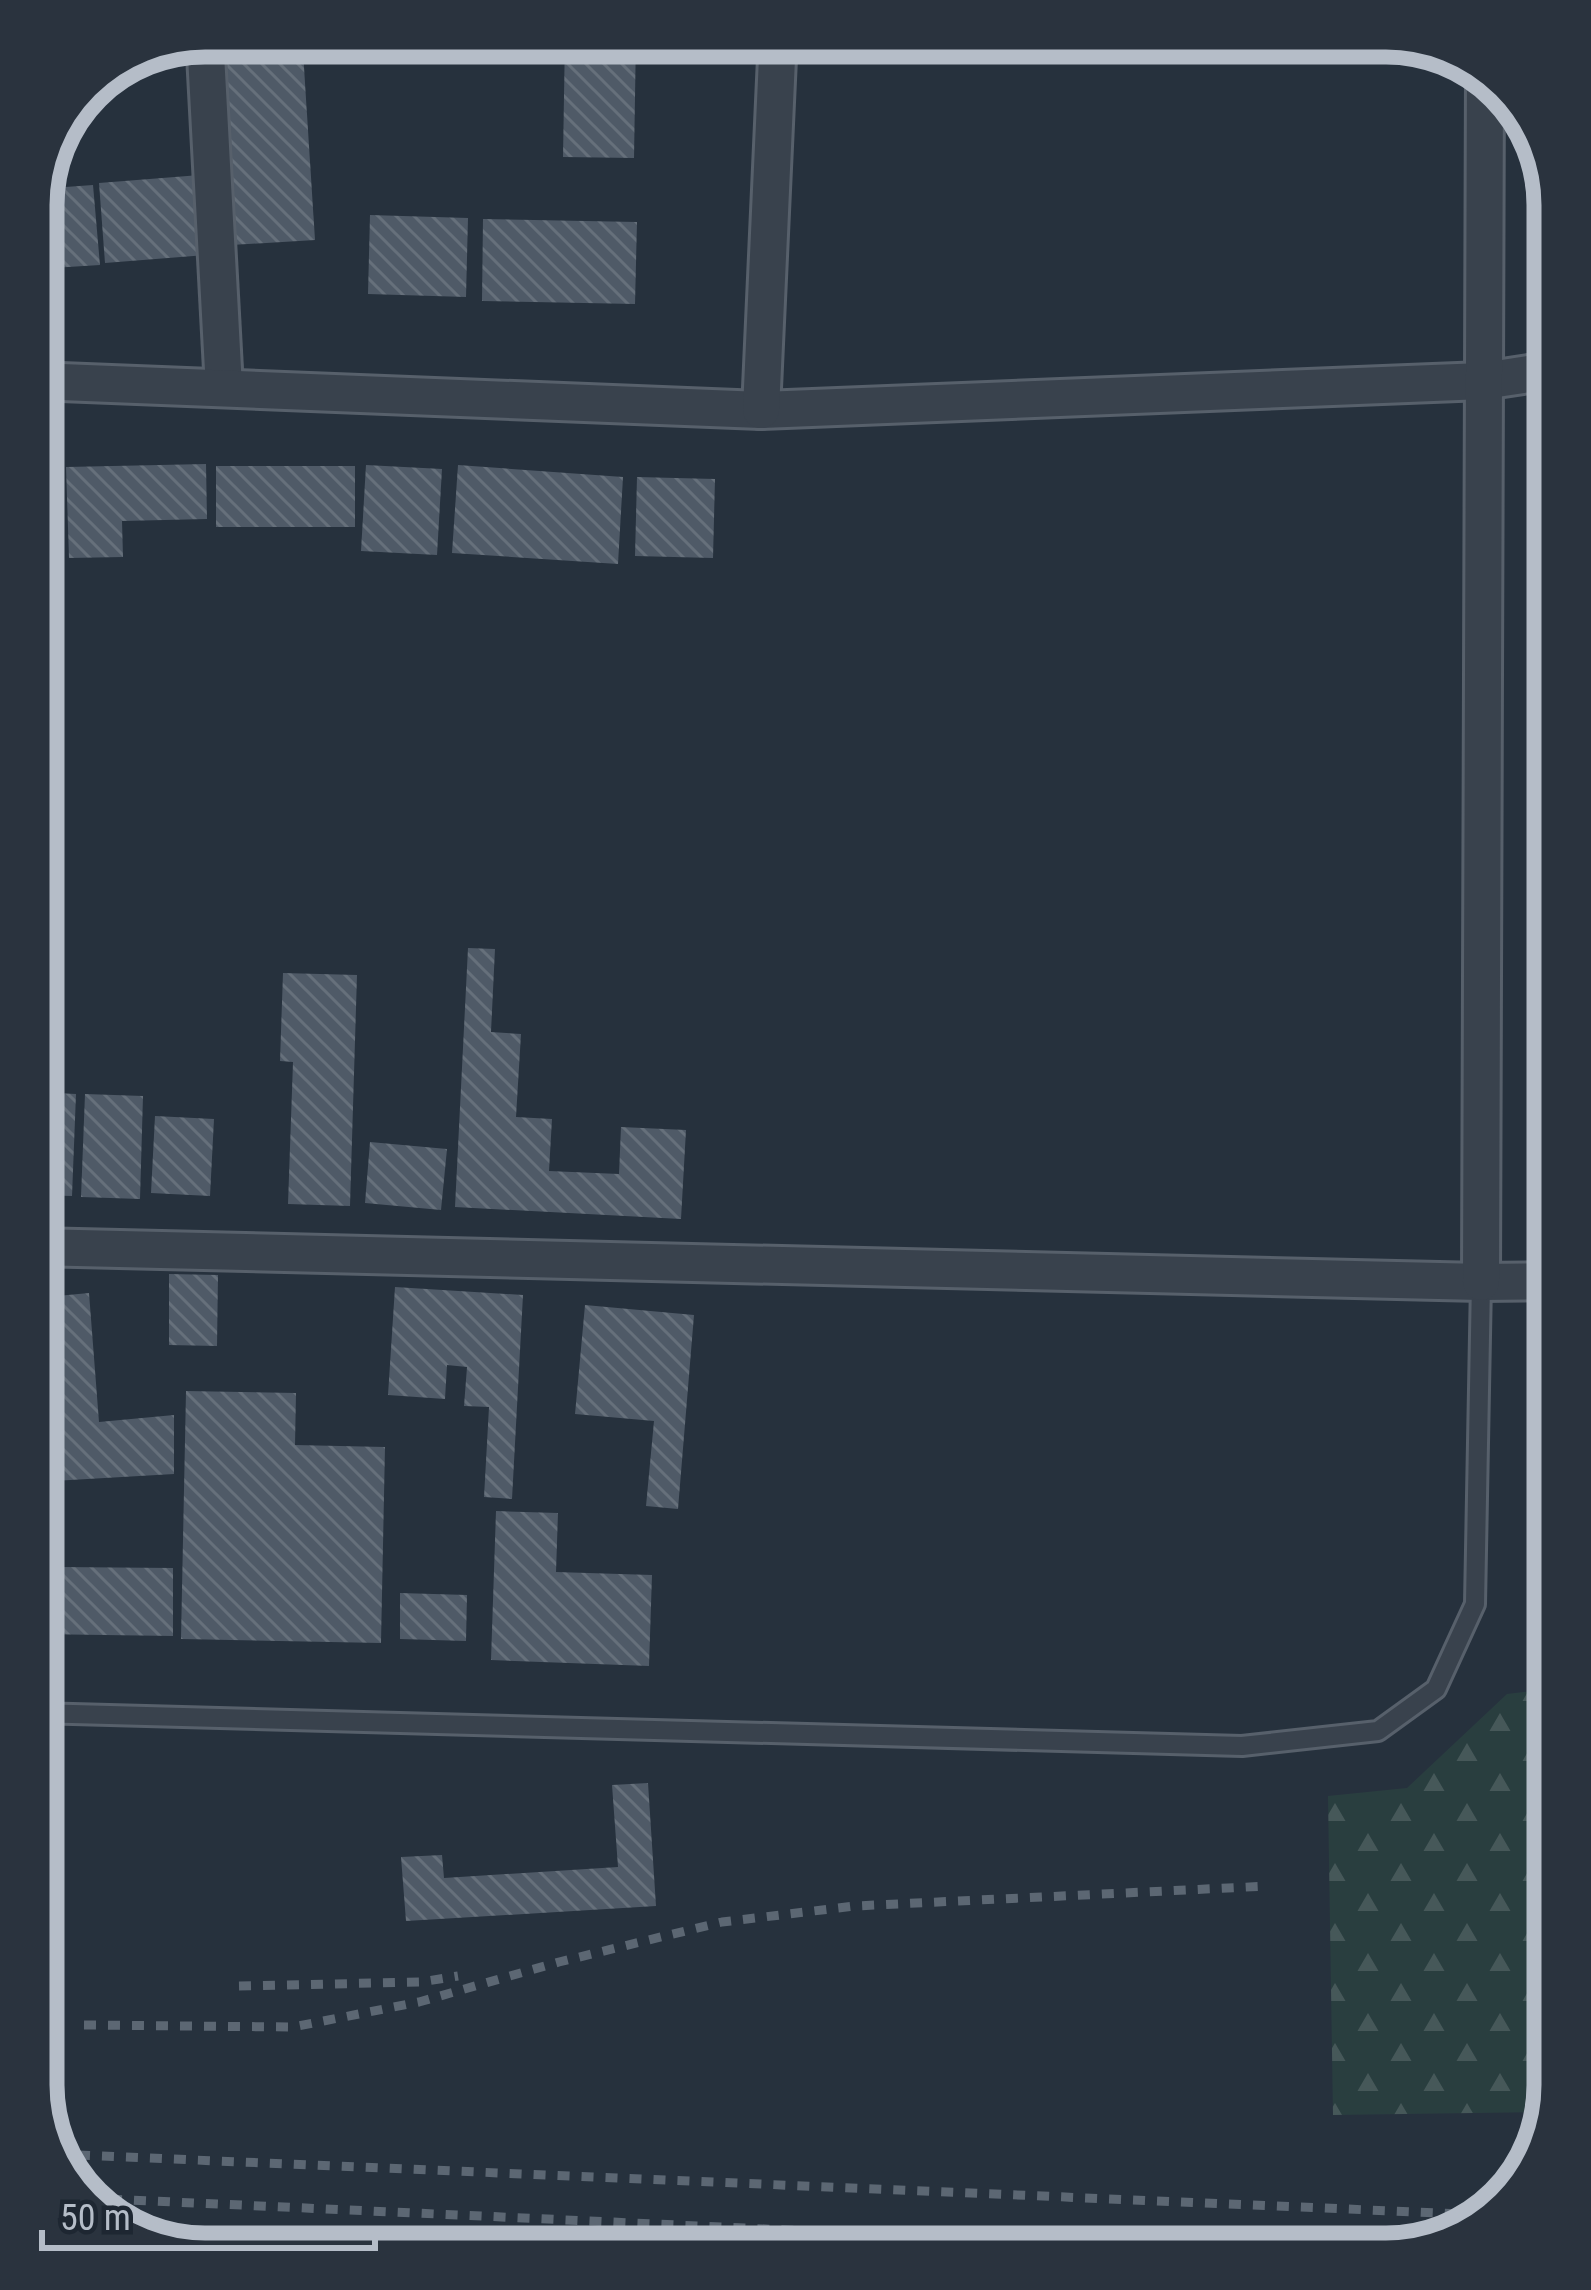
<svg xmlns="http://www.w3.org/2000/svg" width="1591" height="2290" font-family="'Roboto Condensed',sans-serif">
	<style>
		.forest { fill: url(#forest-firs) }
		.building { fill: url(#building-back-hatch) }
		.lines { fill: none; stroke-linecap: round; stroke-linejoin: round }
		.service-casing { stroke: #57606b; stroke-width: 24 }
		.minor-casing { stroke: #57606b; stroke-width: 42 }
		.service { stroke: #39424d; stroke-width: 18 }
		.minor { stroke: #39424d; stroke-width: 36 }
		.rail { stroke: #5c6773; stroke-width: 9; stroke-dasharray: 12 12; stroke-linecap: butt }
		.rim { fill: none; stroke: #b5bdc8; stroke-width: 15 }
	</style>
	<defs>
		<pattern id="forest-firs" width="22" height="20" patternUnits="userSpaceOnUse" patternTransform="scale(3)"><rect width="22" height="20" fill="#293e3f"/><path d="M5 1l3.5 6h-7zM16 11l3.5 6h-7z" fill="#465859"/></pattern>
		<pattern id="building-back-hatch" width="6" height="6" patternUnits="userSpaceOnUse" patternTransform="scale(3)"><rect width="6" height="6" fill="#4f5a67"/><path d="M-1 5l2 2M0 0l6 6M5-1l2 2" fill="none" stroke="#66707b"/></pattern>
	</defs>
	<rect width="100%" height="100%" fill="#26313d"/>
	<path class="forest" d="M1555,1688v398l-7,26 -215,3 -5,-319 79,-8 100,-94z"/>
	<g class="building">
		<path d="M218,36h84l13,204 -84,5z"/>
		<path d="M565,36h71l-2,122 -71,-1z"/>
		<path d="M200,175l6,80 -101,8 -6,-80z"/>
		<path d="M93,185l7,80 -64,4 2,-80z"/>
		<path d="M370,215l98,3 -2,79 -98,-3z"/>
		<path d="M483,219l154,3 -2,82 -153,-3z"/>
		<path d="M36,456h14l2,78h-16z"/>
		<path d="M206,464l1,55 -85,2 1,36 -54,1 -3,-91z"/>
		<path d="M366,465l76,4 -5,86 -76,-4z"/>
		<path d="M458,465l165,12 -5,87 -166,-11z"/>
		<rect x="216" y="466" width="139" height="61"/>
		<path d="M637,477l78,2 -2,79 -78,-2z"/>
		<path d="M468,948l27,1 -4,83 30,2 -5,83 36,2 -3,52 70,3 2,-47 65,3 -5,89 -226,-12z"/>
		<path d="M283,973l74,2 -7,231 -62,-2 5,-142 -13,-1z"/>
		<path d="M36,1092l40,2 -4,102 -36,-1z"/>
		<path d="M85,1094l58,2 -3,103 -59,-2z"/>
		<path d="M155,1116l59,3 -4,77 -59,-3z"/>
		<path d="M370,1142l77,7 -6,61 -76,-7z"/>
		<path d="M169,1274l49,1 -1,71 -48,-1z"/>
		<path d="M395,1287l128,8 -11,204 -28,-2 5,-90 -25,-1 3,-39 -20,-2 -2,34 -57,-4z"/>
		<path d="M89,1293l10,129 75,-7v59l-121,7 7,86 113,1v68l-137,-2v-336z"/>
		<path d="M585,1305l109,10 -16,194 -32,-3 8,-85 -79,-7z"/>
		<path d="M186,1391l110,2 -1,52 90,2 -4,196 -200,-4z"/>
		<path d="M496,1511l62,2 -2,59 96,3 -3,91 -158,-6z"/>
		<path d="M400,1593l67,2 -1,46 -66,-2z"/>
		<path d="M648,1783l8,123 -250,15 -5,-64 41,-2 2,23 174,-11 -6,-82z"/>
	</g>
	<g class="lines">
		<g class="service-casing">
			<path id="service" d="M36,1713l1206,33 136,-15 58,-42 39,-85 6,-322"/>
		</g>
		<g class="minor-casing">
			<g id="minor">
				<path d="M205,36l19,352"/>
				<path d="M36,381l725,29 722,-29 72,-11"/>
				<path d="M761,410l17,-374"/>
				<path d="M36,1247l1445,35 74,-1"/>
				<path d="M1481,1282l4,-1209"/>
			</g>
		</g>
		<use href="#service" class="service"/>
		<use href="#minor" class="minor"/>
		<g class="rail">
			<path d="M239,1986l182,-4 37,-6"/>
			<path d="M84,2025l209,2 126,-25 140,-40 163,-40 133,-16 414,-20"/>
			<path d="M54,2154l1433,61"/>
			<path d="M86,2198l1226,56"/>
		</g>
	</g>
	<path d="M0 0H1591V2290H0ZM205 57H1386A148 148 0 0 1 1534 205V2085A148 148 0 0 1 1386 2233H205A148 148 0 0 1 57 2085V205A148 148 0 0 1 205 57Z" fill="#2a333e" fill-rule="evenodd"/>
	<path class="rim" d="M205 57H1386A148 148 0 0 1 1534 205V2085A148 148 0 0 1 1386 2233H205A148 148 0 0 1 57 2085V205A148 148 0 0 1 205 57Z"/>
	<path d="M42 2230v18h333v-18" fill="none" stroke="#b5bdc8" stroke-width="6"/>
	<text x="60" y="2230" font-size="36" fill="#b5bdc8" stroke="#1e2732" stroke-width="9" paint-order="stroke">50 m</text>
</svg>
